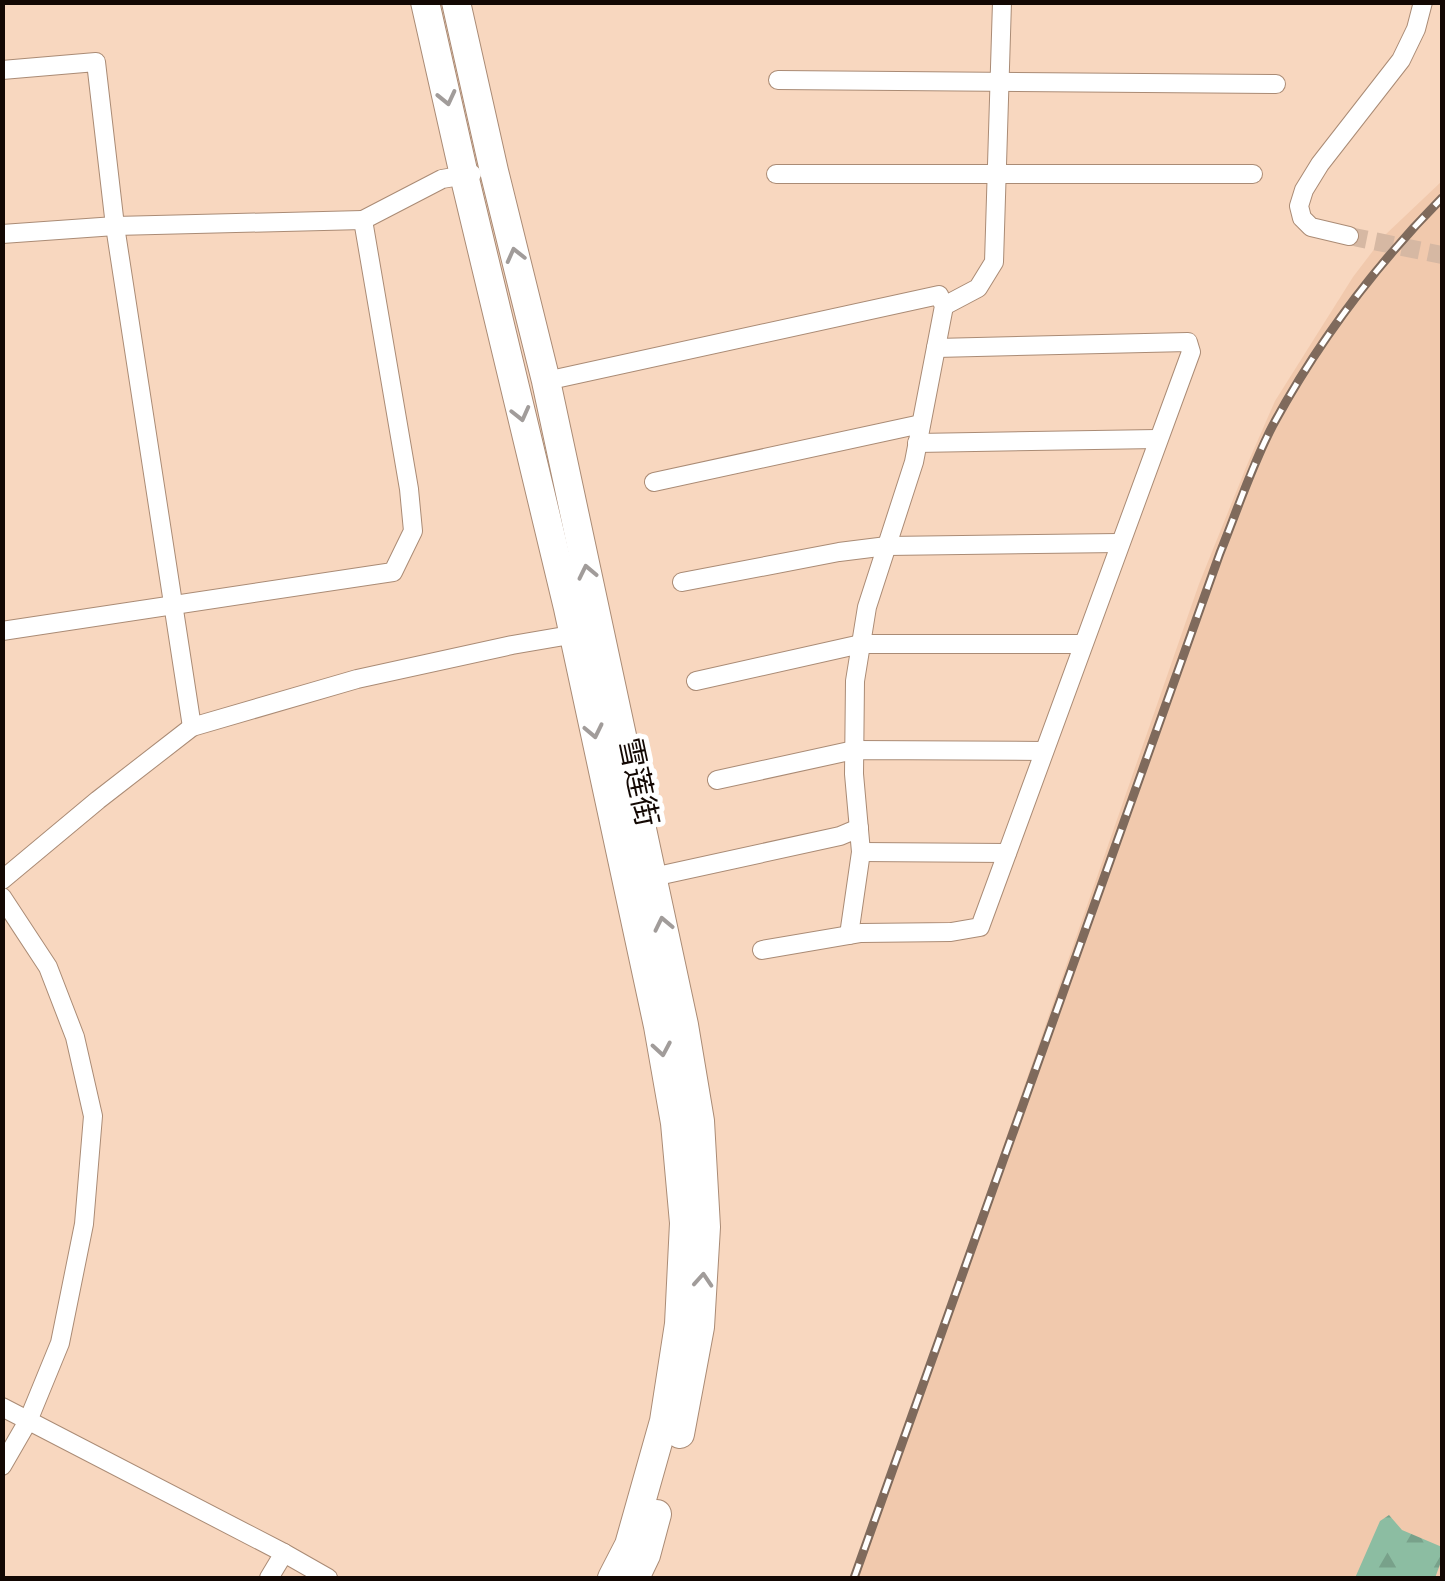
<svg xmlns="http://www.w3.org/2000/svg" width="1445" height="1581" font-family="Arial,'Noto Sans SC',sans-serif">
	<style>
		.built { fill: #f1c9ad }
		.forest { fill: url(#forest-firs) }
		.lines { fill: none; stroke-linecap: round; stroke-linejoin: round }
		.minor-tunnel { stroke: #d6b8a3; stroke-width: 18; stroke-dasharray: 18 9; stroke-linecap: butt }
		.minor-casing { stroke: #aa8b75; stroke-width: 20 }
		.primary-casing { stroke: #aa8b75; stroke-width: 30 }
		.minor { stroke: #fff; stroke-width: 18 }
		.primary { stroke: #fff; stroke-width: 28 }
		.rail-casing { stroke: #7f6a5c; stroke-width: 9 }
		.rail { stroke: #fff; stroke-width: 5; stroke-dasharray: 15; stroke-linecap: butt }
		.oneway { stroke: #a19c9a }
		.labels { text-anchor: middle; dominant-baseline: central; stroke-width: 10; stroke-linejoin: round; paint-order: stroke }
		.street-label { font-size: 30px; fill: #130803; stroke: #fff }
	</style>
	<defs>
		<pattern id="forest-firs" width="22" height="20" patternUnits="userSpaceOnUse" patternTransform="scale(2.5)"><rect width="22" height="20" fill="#8cbda2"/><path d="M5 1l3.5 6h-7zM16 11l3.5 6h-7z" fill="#78a18a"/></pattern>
	</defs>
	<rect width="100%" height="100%" fill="#f8d7bf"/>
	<path class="built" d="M1442,181v1397h-589l346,-994 48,-119 28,-64 78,-124 32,-42z"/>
	<path class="forest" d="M1389,1515l13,15 40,17v12l-7,19h-80l25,-57z"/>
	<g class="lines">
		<path class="minor-tunnel" d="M1349,236l93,19"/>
		<g class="minor-casing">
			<g id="minor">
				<path d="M2,70l94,-8 19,164 77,501"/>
				<path d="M778,80l498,4"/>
				<path d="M776,174h477"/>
				<path d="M363,220l79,-41 30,-5"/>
				<path d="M2,234l113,-8 248,-6 46,269 4,42 -20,41 -391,59"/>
				<path d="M1349,236l-38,-9 -9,-9 -3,-12 5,-16 16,-26 81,-104 15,-31 7,-27"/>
				<path d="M944,306l34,-18 16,-26 8,-260"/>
				<path d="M546,381l393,-86 5,11 -30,156 -47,145 -12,74 -1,93 7,78 -12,83"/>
				<path d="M917,443l240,-4"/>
				<path d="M654,482l267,-58"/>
				<path d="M682,582l157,-30 48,-6 232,-3"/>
				<path d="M696,681l165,-37h222"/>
				<path d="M717,780l137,-30 190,1"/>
				<path d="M861,852l146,1"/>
				<path d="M653,877l187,-41 19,-8"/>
				<path d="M2,880l96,-80 94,-73 165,-48 155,-34 70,-12"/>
				<path d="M2,897l46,70 27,70 18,79 -9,108 -24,119 -32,78 -26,45"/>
				<path d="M762,950l99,-17 90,-1 29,-5 211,-575 -3,-10 -252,6"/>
				<path d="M2,1407l282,146 44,25"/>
				<path d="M269,1578l15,-25"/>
			</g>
		</g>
		<g class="primary-casing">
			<g id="primary">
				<path d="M425,2l39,173 104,433 90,418 17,97 9,100 -5,101 -15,97 -35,124 -17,33"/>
				<path d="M456,2l38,169 52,210 138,644 16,96 6,106 -6,100 -20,107"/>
				<path d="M635,1578l11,-23 11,-41"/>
			</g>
		</g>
		<use href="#minor" class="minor"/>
		<use href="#primary" class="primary"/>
		<g class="rail-casing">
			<path id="rail" d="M854,1578l366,-1025c17,-42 32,-88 53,-128 45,-83 103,-160 169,-227"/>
		</g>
		<use href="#rail" class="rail"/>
	</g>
	<defs><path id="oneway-chevron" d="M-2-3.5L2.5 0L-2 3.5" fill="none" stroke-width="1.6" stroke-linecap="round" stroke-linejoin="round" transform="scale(2.5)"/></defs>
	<g class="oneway">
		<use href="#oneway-chevron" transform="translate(447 98) rotate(77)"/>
		<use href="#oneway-chevron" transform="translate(515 255) rotate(-104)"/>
		<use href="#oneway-chevron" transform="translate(521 414) rotate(76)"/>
		<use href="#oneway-chevron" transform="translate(587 572) rotate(-102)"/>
		<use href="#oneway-chevron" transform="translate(594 731) rotate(78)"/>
		<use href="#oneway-chevron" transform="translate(663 924) rotate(-102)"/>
		<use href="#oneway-chevron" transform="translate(662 1049) rotate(80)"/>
		<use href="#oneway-chevron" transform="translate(703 1280) rotate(-86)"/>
	</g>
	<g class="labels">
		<g class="street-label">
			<text transform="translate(639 782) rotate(78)">雪莲街</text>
		</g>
	</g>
	<rect width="1445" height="1581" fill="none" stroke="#130803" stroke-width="10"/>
</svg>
